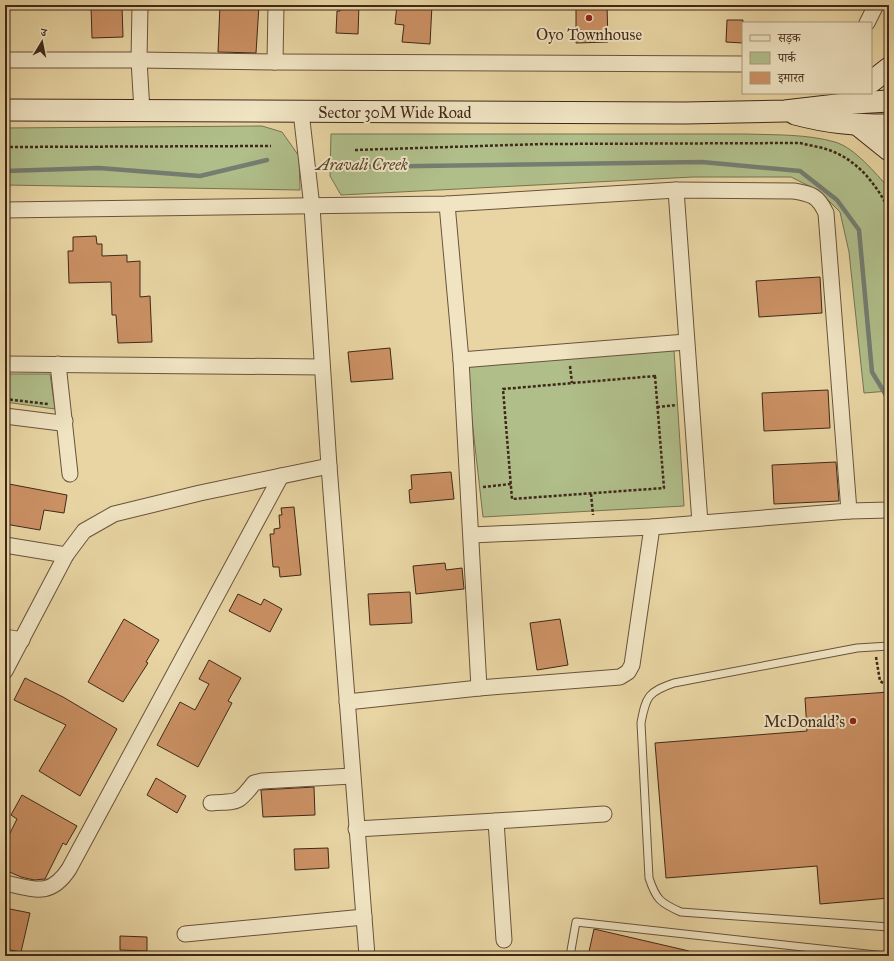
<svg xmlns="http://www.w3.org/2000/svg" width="894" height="961" font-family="'IM FELL Great Primer','Noto Serif Devanagari',serif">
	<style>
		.green { fill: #b0be8a; stroke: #787352 }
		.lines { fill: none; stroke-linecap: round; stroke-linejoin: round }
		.stream { stroke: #757e72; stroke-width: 4.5 }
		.building { fill: #cb9164; stroke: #402819 }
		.service-casing { stroke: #6a533c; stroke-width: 9 }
		.minor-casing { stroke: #6a533c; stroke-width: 17 }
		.secondary-casing { stroke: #402819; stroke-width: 23 }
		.path { stroke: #402819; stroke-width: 2.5; stroke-dasharray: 3 2; stroke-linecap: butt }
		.service { stroke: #f0e4c3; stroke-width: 7 }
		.minor { stroke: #f0e4c3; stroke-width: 15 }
		.secondary { stroke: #f0e4c3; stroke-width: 21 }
		.poi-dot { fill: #8f2418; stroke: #f0e4c3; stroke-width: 1.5 }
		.labels { text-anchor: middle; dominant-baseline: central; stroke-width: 4; stroke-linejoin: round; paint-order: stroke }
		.poi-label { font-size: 16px; fill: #402819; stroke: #f0e4c3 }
		.street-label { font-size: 16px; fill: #402819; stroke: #f0e4c3 }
		.park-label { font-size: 16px; font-style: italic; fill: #564630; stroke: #f0e4c3 }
	</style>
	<rect width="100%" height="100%" fill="#e8d5a3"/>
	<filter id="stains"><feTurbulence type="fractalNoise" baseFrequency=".005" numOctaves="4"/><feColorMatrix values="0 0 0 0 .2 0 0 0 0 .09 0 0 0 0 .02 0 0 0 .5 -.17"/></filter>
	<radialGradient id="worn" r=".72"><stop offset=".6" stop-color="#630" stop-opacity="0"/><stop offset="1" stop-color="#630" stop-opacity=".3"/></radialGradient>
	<g class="green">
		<path d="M262,126l20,6 17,24 1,34 -295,-5v-57z"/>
		<path d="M331,134h415c29,1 61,0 89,8 20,6 40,31 54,46v203l-25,2 -15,-141 -9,-40 -21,-21 -28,-14h-98l-352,18 -11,-19z"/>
		<path d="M674,350l10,156 -201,11 -17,-150z"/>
		<path d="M5,374h45l5,35 -50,-7z"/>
	</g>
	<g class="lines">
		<g class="stream">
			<path d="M348,167l354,-5 98,9 37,29 22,30 13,142 17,28"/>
			<path d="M5,171l94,-3 101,8 67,-16"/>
		</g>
	</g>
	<g class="building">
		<path d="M220,5h39l-3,48 -38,-1z"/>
		<path d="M341,5h18l-1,29 -22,-1 1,-22h3z"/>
		<path d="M397,5h35l-2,39 -28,-2 2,-17 -9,-1z"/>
		<path d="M576,5h31l1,37 -32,1z"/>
		<path d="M91,6h31l1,31 -31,1z"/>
		<path d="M727,20h16v23l-17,-1z"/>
		<path d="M96,236l1,8h5v12l25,-1v7l13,-1v36l10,-1 2,46 -34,1 -2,-28h-4l-1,-33 -42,1 -1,-32h5v-14z"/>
		<path d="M820,277l2,36 -63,4 -3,-36z"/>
		<path d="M390,348l3,31 -42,3 -3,-30z"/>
		<path d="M828,390l2,38 -66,3 -2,-38z"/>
		<path d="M836,462l3,39 -65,3 -2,-39z"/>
		<path d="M451,472l3,27 -44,4 -1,-13 3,-1 -1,-14z"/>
		<path d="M9,484l58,11 -3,18 -20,-3 -4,20 -35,-6v-20z"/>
		<path d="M294,507l7,68 -21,2 -1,-10h-6l-3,-33h4v-5l6,-1 -1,-13h3l-1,-7z"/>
		<path d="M445,563l1,7 16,-2 2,21 -48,5 -3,-28z"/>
		<path d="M410,592l2,31 -42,2 -2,-31z"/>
		<path d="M238,594l23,11 3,-6 18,10 -12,23 -41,-21z"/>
		<path d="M124,619l35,21 -13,22 2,1 -25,39 -35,-20z"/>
		<path d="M560,619l8,46 -31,5 -7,-47z"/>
		<path d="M209,660l32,18 -13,23 4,2 -34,64 -41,-22 23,-43 15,8 14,-26 -10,-5z"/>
		<path d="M25,678l38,19 54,32 -37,67 -41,-25 27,-46 -52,-25z"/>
		<path d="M889,692v206l-69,6 -3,-38 -151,12 -11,-135 152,-12 -2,-33z"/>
		<path d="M156,778l30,18 -9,17 -30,-18z"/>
		<path d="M314,787l1,28 -52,2 -2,-27z"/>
		<path d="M22,795l55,31 -11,19 -3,-2 -18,36 -11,1 -13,-3 -16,-7v-27l12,-24 -6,-4z"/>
		<path d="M328,848l1,20 -34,2 -1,-21z"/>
		<path d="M5,908l25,5 -9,39 -16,-3z"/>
		<path d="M594,929l95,22v5h-101z"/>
		<path d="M120,936l27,1v14l-27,-1z"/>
	</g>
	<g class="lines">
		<g class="service-casing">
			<g id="service">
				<path d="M889,646l-32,2 -183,35c-26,9 -28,13 -33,40l8,155c7,21 11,25 32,34l208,15"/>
				<path d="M570,956l6,-34 309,34"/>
			</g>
		</g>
		<g class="minor-casing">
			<g id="minor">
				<path d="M140,5l-1,55 3,51"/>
				<path d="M867,23l9,-18"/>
				<path d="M5,60h134l136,2 468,2"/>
				<path d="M275,62l1,-57"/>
				<path d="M301,112l11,95 17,259 38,490"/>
				<path d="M676,190l24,333"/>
				<path d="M447,204l14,156 18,328"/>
				<path d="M5,210l442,-6 229,-14 118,1c18,3 24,5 32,22l23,298 -197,16 -180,8"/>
				<path d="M461,360l225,-18"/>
				<path d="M5,364l317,3"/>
				<path d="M58,364l12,110"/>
				<path d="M5,416l56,7 4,-2"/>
				<path d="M849,511l40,-1"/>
				<path d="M5,545l61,10"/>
				<path d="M5,637l17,3"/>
				<path d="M5,671l61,-116 18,-24 30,-17 86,-21 129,-27"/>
				<path d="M347,702l132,-14 141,-11 8,-5 4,-7 20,-138"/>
				<path d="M211,803c27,-2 26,2 43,-20l8,-2 90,-5"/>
				<path d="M496,821l108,-7"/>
				<path d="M356,829l140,-8 8,119"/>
				<path d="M5,883c29,6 45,15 64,-14l212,-393"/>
				<path d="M185,934l179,-17"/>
			</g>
		</g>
		<g class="secondary-casing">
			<g id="secondary">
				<path d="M871,82l18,-14"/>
				<path d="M5,110l680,3 100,-2 69,-8 35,-2"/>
				<path d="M795,114c34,9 59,11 94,11"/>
				<path d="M858,125l31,25"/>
			</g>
		</g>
		<g class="path">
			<path d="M5,147l266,-1"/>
			<path d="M355,150l188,-6 257,-1c11,3 23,4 34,9 26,11 42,33 55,57"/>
			<path d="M570,366l2,17"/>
			<path d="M655,376l9,112 -152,11 -9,-110z"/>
			<path d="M5,399l43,5"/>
			<path d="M657,407l20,-2"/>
			<path d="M483,487l28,-3"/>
			<path d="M591,494l2,21"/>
			<path d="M876,657l4,24 9,6"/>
		</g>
		<use href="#service" class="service"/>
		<use href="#minor" class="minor"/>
		<use href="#secondary" class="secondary"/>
	</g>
	<g class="poi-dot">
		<circle cx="589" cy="18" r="4"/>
		<circle cx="853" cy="721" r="4"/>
	</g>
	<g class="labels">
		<g class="poi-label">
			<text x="589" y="34">Oyo Townhouse</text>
			<text x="845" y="721" text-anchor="end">McDonald's</text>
		</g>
		<g class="street-label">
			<text x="395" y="112">Sector 30M Wide Road</text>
		</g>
		<g class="park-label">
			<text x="362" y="164">Aravali Creek</text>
		</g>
	</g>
	<rect width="894" height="961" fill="none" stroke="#e8d5a3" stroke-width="20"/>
	<rect x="6" y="6" width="882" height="949" fill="none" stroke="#402819" stroke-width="2"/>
	<rect x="10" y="10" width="874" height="941" fill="none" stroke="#402819"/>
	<rect x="742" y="22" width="130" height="72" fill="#f0e4c3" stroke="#aa997f"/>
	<rect x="750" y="35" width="20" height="6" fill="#f0e4c3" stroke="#aa997f"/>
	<text x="778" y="42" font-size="12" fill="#402819">सड़क</text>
	<rect x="750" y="52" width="20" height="12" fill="#b0be8a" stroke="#aa997f"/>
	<text x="778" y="62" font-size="12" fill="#402819">पार्क</text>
	<rect x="750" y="72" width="20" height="12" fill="#cb9164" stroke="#aa997f"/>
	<text x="778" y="82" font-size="12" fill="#402819">इमारत</text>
	<g transform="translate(42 42) rotate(10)" stroke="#f0e4c3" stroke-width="3" paint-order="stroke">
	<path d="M0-3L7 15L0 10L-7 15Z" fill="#402819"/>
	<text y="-6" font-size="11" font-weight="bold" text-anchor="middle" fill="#402819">उ</text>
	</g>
	<rect width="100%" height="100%" filter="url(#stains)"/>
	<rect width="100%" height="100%" fill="url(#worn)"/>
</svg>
